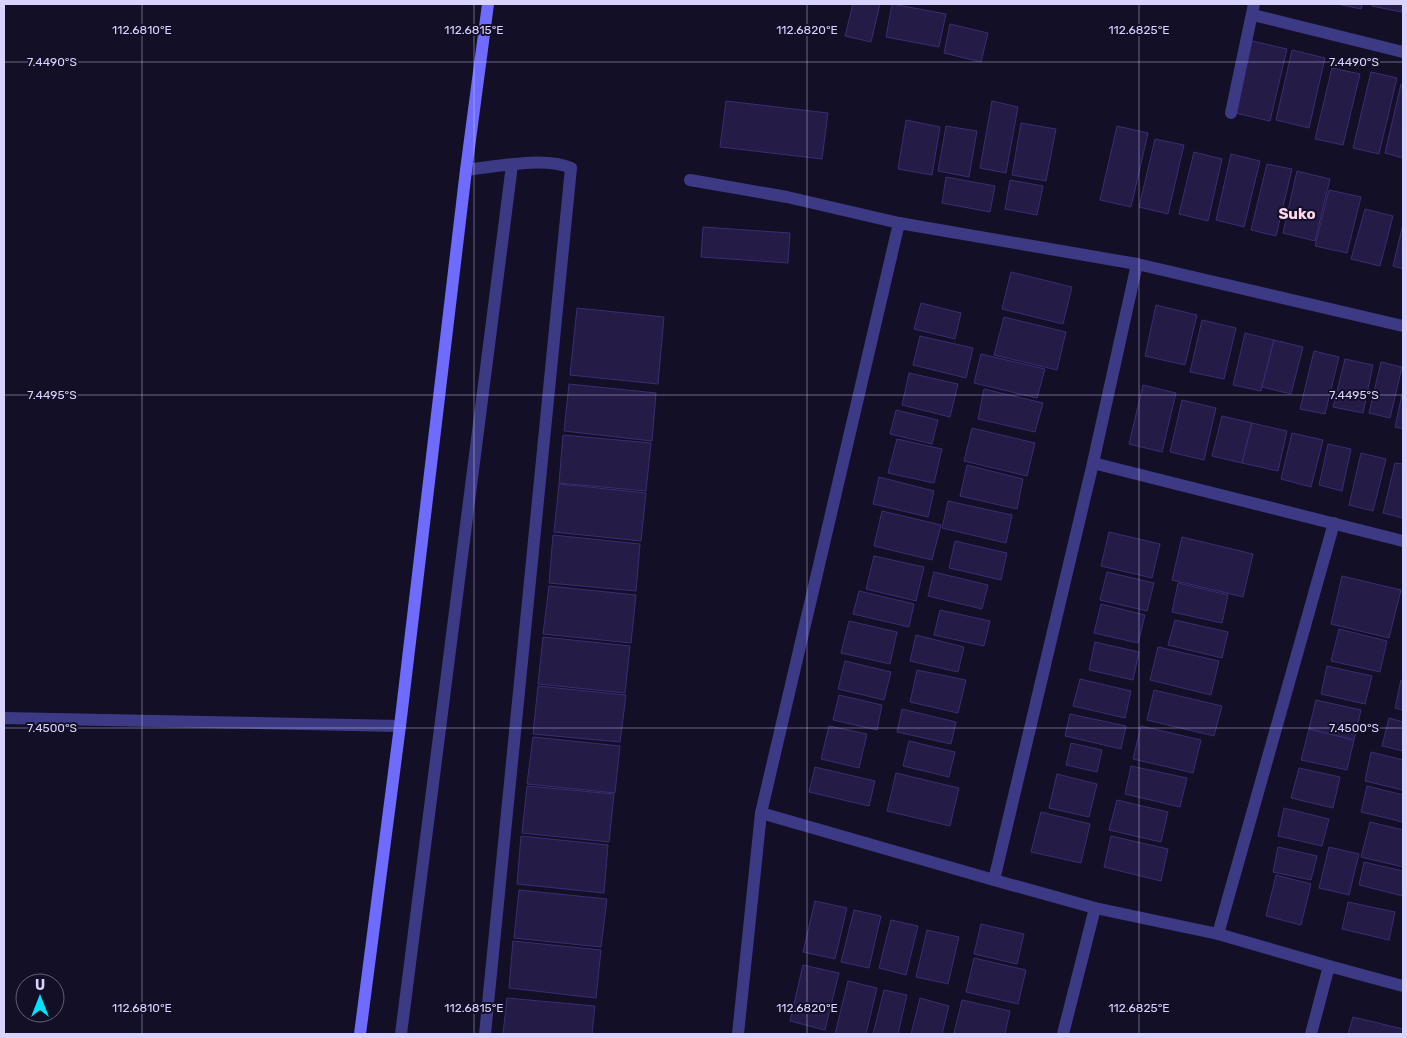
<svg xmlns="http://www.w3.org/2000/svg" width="1407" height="1038" font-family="Rubik,sans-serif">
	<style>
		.building { fill: #241b47; stroke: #3b2d73 }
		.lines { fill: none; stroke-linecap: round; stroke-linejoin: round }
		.lane { stroke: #3d3a85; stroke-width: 12 }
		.street { stroke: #3d3a85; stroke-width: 12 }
		.secondary { stroke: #6f6bff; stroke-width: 12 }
		.ticks { fill: none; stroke: #d9d4ff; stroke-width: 1; stroke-opacity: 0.45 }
		.labels { text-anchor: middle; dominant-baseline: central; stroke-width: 4; stroke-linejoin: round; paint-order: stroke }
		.quarter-label { font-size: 15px; font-weight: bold; fill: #ffd6f0; stroke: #130f26 }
		.ticks-label { font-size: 12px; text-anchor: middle; fill: #d9d4ff; stroke: #130f26; stroke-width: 4; stroke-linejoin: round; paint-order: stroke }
	</style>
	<rect width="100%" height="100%" fill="#130f26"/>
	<g class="building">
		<path d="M853,4h27l-9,38 -26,-6z"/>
		<path d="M892,4l54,10 -7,33 -53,-10z"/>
		<path d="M1337,4h25l-1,5z"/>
		<path d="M1372,4h31l-2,8 -29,-6z"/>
		<path d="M950,24l38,9 -7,29 -37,-9z"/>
		<path d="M1252,41l35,8 -17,72 -35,-8z"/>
		<path d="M1292,50l33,8 -16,70 -33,-8z"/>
		<path d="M1332,68l28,6 -17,71 -28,-6z"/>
		<path d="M1371,72l26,6 -18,76 -26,-6z"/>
		<path d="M1401,84l2,1v73l-18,-5z"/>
		<path d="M726,101l102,12 -6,46 -102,-12z"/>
		<path d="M992,101l26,6 -12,66 -26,-5z"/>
		<path d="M906,120l34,7 -8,48 -34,-6z"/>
		<path d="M1021,123l35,6 -10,52 -34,-6z"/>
		<path d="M946,126l31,5 -8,46 -31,-6z"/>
		<path d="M1117,126l31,7 -17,74 -31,-7z"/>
		<path d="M1155,139l29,6 -16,69 -29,-7z"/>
		<path d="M1194,152l28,7 -14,62 -29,-7z"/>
		<path d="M1231,154l29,7 -16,66 -28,-7z"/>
		<path d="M1267,164l25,5 -16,67 -25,-6z"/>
		<path d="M1297,171l33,8 -15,62 -32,-8z"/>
		<path d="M946,177l49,9 -5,26 -48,-9z"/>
		<path d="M1010,180l33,6 -6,29 -32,-6z"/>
		<path d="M1329,190l32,7 -14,56 -32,-7z"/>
		<path d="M1365,209l28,7 -13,50 -29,-7z"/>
		<path d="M1403,224v45l-10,-3z"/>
		<path d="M703,227l87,6 -2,30 -87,-6z"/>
		<path d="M1011,272l61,15 -9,37 -61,-15z"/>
		<path d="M921,303l40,10 -6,26 -41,-10z"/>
		<path d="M1156,305l41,10 -12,50 -40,-9z"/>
		<path d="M577,308l87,9 -6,67 -88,-9z"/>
		<path d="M1004,317l62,15 -9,38 -63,-15z"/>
		<path d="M1202,320l34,8 -12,51 -34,-7z"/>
		<path d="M1245,333l29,7 -13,51 -28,-6z"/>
		<path d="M920,336l53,12 -7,30 -53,-13z"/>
		<path d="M1274,340l29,7 -12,47 -29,-7z"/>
		<path d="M1314,351l25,6 -14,57 -25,-5z"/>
		<path d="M981,354l64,15 -8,29 -63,-15z"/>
		<path d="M1345,359l28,6 -10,48 -30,-6z"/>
		<path d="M1381,362l21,5 -12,51 -21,-5z"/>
		<path d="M909,373l49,11 -8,33 -48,-12z"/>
		<path d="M569,384l87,9 -4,48 -88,-10z"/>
		<path d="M1143,385l33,8 -14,59 -33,-8z"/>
		<path d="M984,389l59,14 -8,29 -57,-13z"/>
		<path d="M1403,390v39l-8,-2z"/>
		<path d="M1182,400l34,8 -12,52 -34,-8z"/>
		<path d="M896,410l42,10 -6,24 -42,-10z"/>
		<path d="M1222,416l30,7 -10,40 -30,-7z"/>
		<path d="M1252,423l35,8 -9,40 -36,-8z"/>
		<path d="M972,428l63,15 -8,33 -63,-15z"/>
		<path d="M1292,433l31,7 -12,47 -30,-8z"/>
		<path d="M563,435l88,8 -5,48 -87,-8z"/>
		<path d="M897,439l45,10 -8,34 -46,-10z"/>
		<path d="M1328,444l23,5 -9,42 -23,-6z"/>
		<path d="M1361,453l25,6 -13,52 -24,-6z"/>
		<path d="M1395,463l8,1v54l-20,-5z"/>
		<path d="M967,465l56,14 -6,30 -57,-13z"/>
		<path d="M879,477l55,14 -6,26 -55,-13z"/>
		<path d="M559,484l87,9 -5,48 -87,-9z"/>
		<path d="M948,501l64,14 -6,28 -64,-15z"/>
		<path d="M882,511l59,14 -9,35 -58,-14z"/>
		<path d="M1109,532l51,12 -8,34 -51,-12z"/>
		<path d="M553,535l87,9 -4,47 -87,-8z"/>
		<path d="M1182,537l71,17 -10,43 -71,-17z"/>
		<path d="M955,541l52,12 -6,27 -52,-12z"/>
		<path d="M874,556l50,11 -8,34 -50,-12z"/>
		<path d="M934,572l54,13 -6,24 -54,-13z"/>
		<path d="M1107,572l47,11 -7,28 -47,-11z"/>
		<path d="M1342,576l59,14 -12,48 -58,-14z"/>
		<path d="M1178,583l50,12 -6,28 -50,-11z"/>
		<path d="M549,586l87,9 -5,48 -88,-9z"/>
		<path d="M859,591l55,13 -5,23 -56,-13z"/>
		<path d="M1101,604l44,11 -7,28 -44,-10z"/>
		<path d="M940,610l50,11 -6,25 -50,-11z"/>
		<path d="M1175,620l53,12 -6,26 -54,-13z"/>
		<path d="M849,621l48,11 -7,32 -49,-11z"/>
		<path d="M1339,629l48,12 -7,31 -49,-11z"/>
		<path d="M916,635l48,12 -6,25 -48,-11z"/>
		<path d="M543,637l87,9 -5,47 -87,-9z"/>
		<path d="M1095,642l44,10 -6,28 -44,-10z"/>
		<path d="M1158,647l61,14 -8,34 -61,-15z"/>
		<path d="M845,661l46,11 -7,28 -46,-11z"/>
		<path d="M1327,666l45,10 -7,28 -44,-10z"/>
		<path d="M917,670l49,10 -8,33 -48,-11z"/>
		<path d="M1080,679l51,12 -6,27 -52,-12z"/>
		<path d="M1401,680l2,1v29l-8,-2z"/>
		<path d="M538,686l88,9 -6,47 -87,-8z"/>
		<path d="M1154,690l68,16 -8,30 -67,-16z"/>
		<path d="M839,695l43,10 -5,25 -44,-10z"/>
		<path d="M1316,700l45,10 -7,30 -45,-11z"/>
		<path d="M902,709l54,13 -5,22 -54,-12z"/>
		<path d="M1070,714l56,12 -5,23 -56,-13z"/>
		<path d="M1389,718l14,4v29l-21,-5z"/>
		<path d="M829,726l38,8 -8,34 -38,-9z"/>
		<path d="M1141,726l60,14 -8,33 -60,-14z"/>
		<path d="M1309,729l45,11 -7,30 -46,-10z"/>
		<path d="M533,737l87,9 -5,47 -88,-9z"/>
		<path d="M909,741l46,11 -6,25 -46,-11z"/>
		<path d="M1071,743l31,7 -5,22 -31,-7z"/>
		<path d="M1371,752l32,8v30l-38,-9z"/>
		<path d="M1131,766l56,12 -7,29 -55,-13z"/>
		<path d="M815,767l60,14 -6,25 -60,-14z"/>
		<path d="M1299,768l41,9 -7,31 -42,-10z"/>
		<path d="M896,773l63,15 -9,38 -63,-15z"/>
		<path d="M1057,774l40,10 -8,33 -40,-9z"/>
		<path d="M527,786l87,8 -5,48 -87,-9z"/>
		<path d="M1367,786l36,9v27l-42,-10z"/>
		<path d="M1117,800l51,12 -7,30 -52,-12z"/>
		<path d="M1284,808l45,11 -7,27 -44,-10z"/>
		<path d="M1041,812l49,12 -9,39 -50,-11z"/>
		<path d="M1370,822l33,8v37l-42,-10z"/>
		<path d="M521,836l87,9 -4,48 -87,-9z"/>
		<path d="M1111,836l57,13 -7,32 -57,-14z"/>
		<path d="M1278,847l39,9 -6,24 -38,-8z"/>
		<path d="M1329,847l30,7 -10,41 -30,-7z"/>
		<path d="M1364,862l39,9v25l-44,-11z"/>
		<path d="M1276,875l35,9 -10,41 -35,-9z"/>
		<path d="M519,890l88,9 -6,48 -87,-9z"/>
		<path d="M815,901l32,7 -12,51 -32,-7z"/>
		<path d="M1348,902l47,10 -6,28 -47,-11z"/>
		<path d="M854,910l27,6 -12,52 -28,-6z"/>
		<path d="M891,920l27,6 -12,49 -27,-7z"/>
		<path d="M981,924l43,10 -7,30 -43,-10z"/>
		<path d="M927,930l32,7 -11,47 -32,-7z"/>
		<path d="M513,941l88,9 -5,48 -87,-10z"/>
		<path d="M974,958l52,12 -8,34 -52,-12z"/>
		<path d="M803,965l36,8 -14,57 -35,-9z"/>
		<path d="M848,981l29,7 -11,46h-31z"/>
		<path d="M884,990l23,5 -9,39h-25z"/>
		<path d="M507,998l88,8 -3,28h-89z"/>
		<path d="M920,998l29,8 -7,28h-31z"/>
		<path d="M962,1000l48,11 -5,23h-45l-6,-1z"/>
		<path d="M1353,1017l50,12v5h-55z"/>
	</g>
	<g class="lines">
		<g class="lane">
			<path d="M466,170c28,-3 79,-14 105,-2l-86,866"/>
			<path d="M401,1034l111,-869"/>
		</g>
		<g class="street">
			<path d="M1253,15l150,37"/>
			<path d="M1231,113l23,-109"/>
			<path d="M690,180l97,17 112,26 238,41 266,62"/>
			<path d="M1093,463l310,78"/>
			<path d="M4,718l396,8"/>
			<path d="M761,813l233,67 101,28 123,26 111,32 74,20"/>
			<path d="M994,880l99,-417 44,-199"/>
			<path d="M1218,934l116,-411"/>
			<path d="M738,1034l23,-221 138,-590"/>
			<path d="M1063,1034l32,-126"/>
			<path d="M1311,1034l18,-68"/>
		</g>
		<path class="secondary" d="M360,1034l40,-308 66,-556 22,-166"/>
	</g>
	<path class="ticks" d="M142,4v1030M474,4v1030M807,4v1030M1139,4v1030M4,62h1399M4,395h1399M4,728h1399"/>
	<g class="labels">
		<g class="quarter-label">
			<text x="1297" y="214">Suko</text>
		</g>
	</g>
	<g class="ticks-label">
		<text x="142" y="34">112.6810°E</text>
		<text x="474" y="34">112.6815°E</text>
		<text x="807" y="34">112.6820°E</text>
		<text x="1139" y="34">112.6825°E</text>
		<text x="52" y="66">7.4490°S</text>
		<text x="1354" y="66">7.4490°S</text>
		<text x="52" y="399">7.4495°S</text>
		<text x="1354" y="399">7.4495°S</text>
		<text x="52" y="732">7.4500°S</text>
		<text x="1354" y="732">7.4500°S</text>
		<text x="142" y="1012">112.6810°E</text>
		<text x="474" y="1012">112.6815°E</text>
		<text x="807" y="1012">112.6820°E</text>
		<text x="1139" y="1012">112.6825°E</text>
	</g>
	<rect width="1407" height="1038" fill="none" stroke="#d9d4ff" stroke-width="10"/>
	<g transform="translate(40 998)"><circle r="24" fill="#130f26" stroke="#625e7d"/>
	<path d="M0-4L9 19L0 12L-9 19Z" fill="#00e5ff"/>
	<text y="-8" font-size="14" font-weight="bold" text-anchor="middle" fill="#d9d4ff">U</text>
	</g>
</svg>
